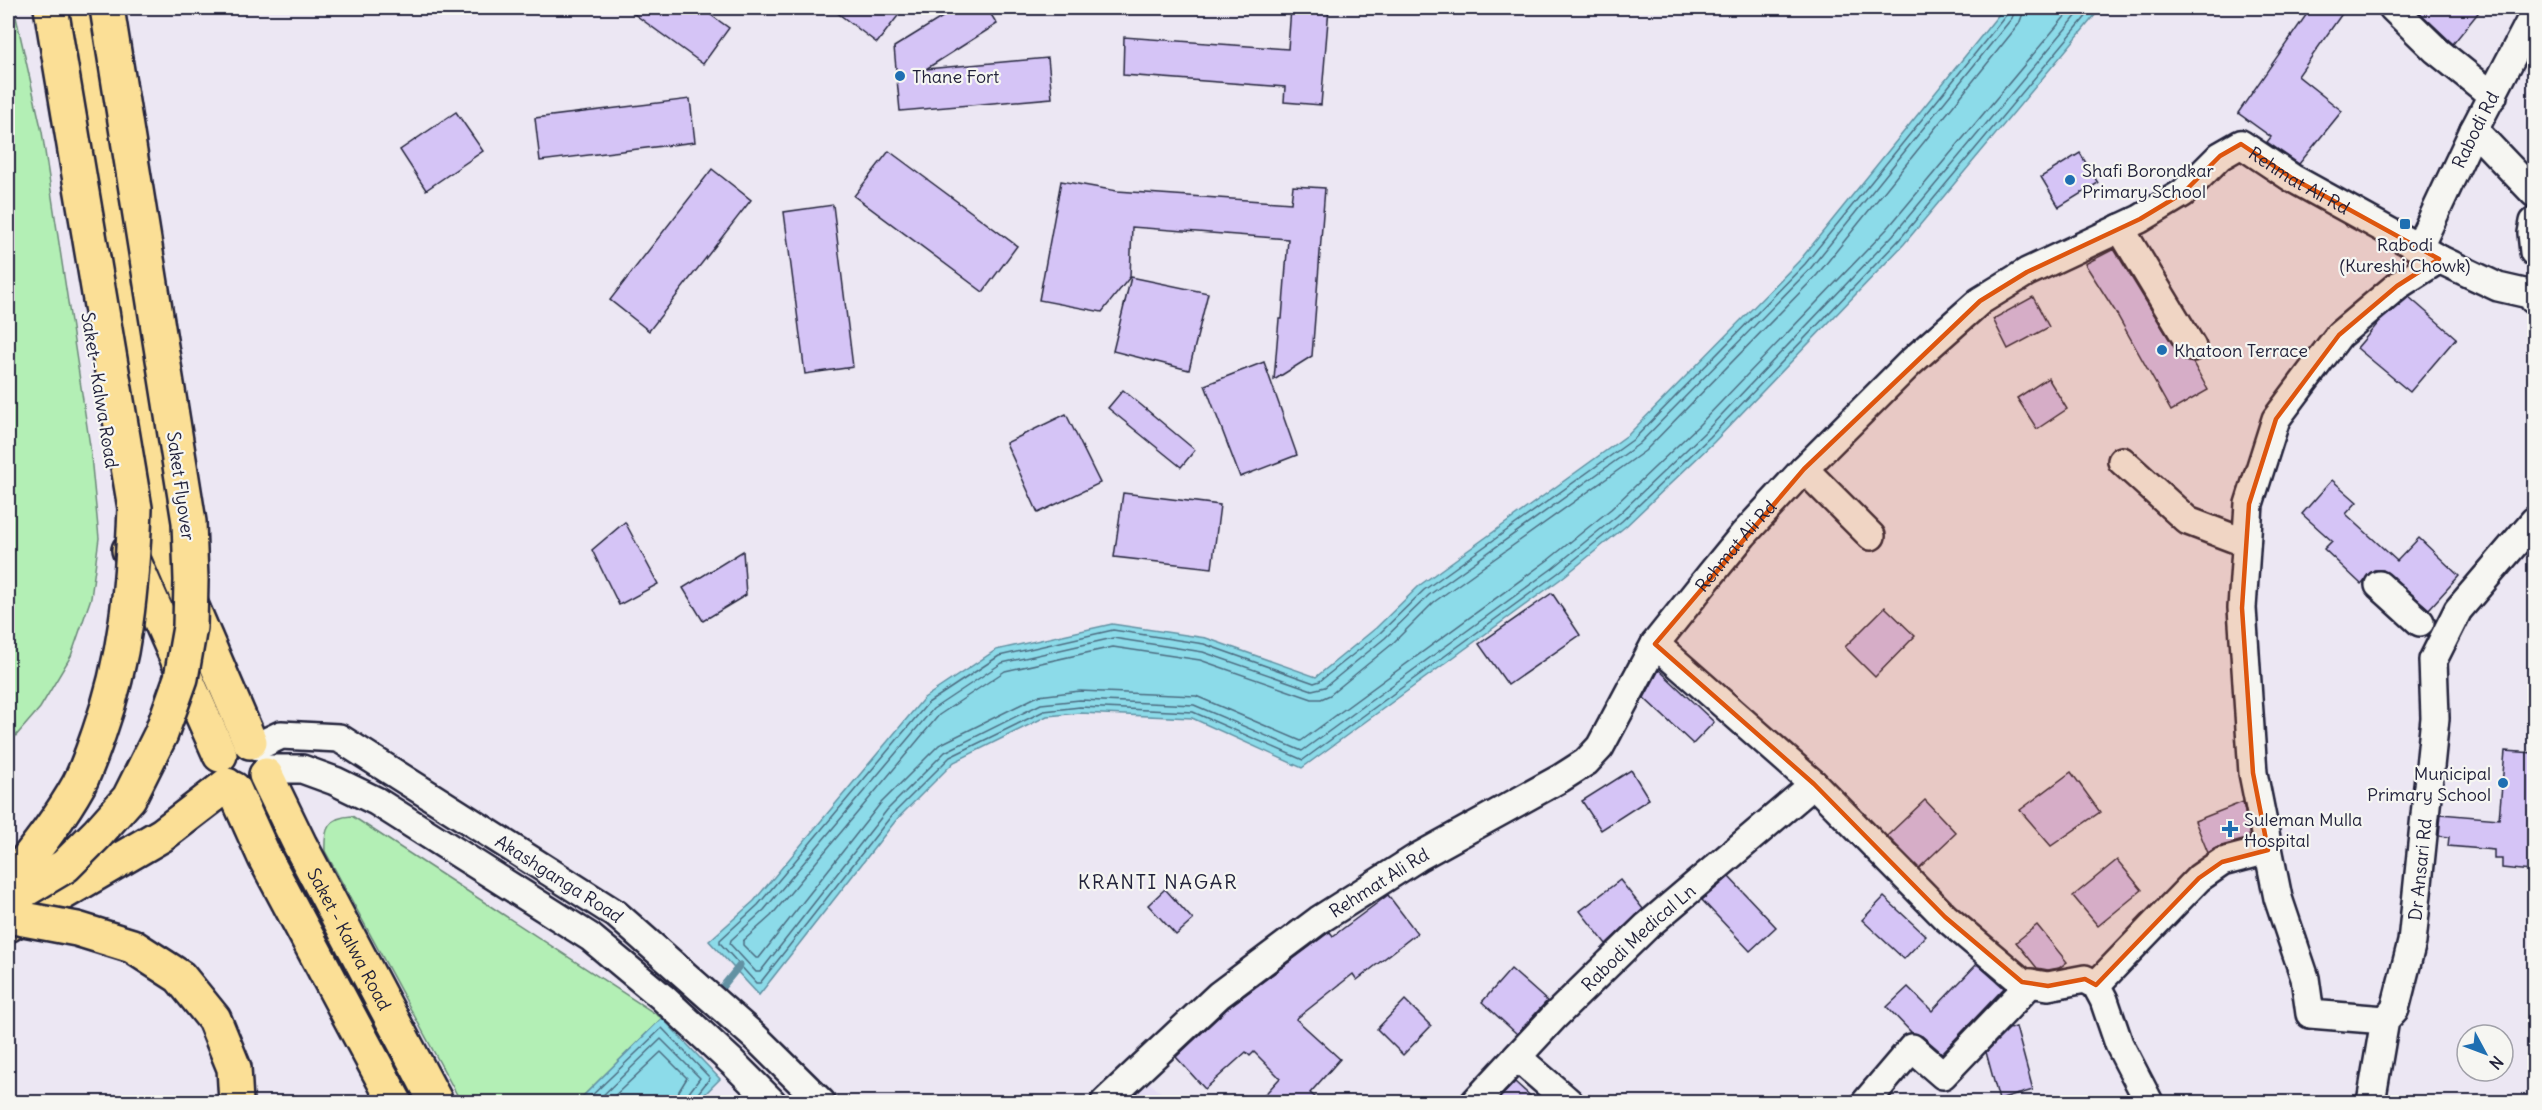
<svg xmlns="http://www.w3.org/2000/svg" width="2542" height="1110" font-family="Delius,sans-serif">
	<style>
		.built { fill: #e5dcf4 }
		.green { fill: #b3efb5; stroke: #6a8878; stroke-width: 1.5 }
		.water { fill: #8cdbe9; stroke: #6291a3; stroke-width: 1.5 }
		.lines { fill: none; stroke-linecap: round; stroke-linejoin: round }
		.shore { stroke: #4c6c81; stroke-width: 1.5 }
		.stream { stroke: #6291a3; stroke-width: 7 }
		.building { fill: #d5c4f6; stroke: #22223b; stroke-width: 1.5 }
		.minor-casing { stroke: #22223b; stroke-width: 32 }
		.major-casing { stroke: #22223b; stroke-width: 38 }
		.minor { stroke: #f6f6f2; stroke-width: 27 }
		.major { stroke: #fbdf96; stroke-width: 33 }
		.major-bridge-casing { stroke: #22223b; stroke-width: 38; stroke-linecap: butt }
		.major-bridge { stroke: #fbdf96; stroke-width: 33 }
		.marked { fill: #de560e; fill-opacity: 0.2; stroke: #de560e; stroke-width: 4.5; stroke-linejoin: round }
		.poi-dot { fill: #1f6fb2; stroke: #f6f6f2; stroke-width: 2 }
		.labels { text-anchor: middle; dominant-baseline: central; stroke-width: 4.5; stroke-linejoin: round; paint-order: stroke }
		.poi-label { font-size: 18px; fill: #22223b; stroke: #f6f6f2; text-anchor: start }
		.street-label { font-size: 18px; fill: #22223b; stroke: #f6f6f2 }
		.neighbourhood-label { font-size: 20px; letter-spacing: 1.5px; fill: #22223b; stroke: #f6f6f2 }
	</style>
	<rect width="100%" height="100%" fill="#ece7f3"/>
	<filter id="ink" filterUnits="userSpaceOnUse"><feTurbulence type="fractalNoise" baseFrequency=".0167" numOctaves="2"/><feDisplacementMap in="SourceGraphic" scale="12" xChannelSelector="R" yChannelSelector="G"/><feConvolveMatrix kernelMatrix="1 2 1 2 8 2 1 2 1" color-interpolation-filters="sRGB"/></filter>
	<g filter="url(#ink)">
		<g class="built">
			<path d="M2534,53v31l-10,-12z"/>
			<path d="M1145,1079l27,23h-51z"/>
		</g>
		<g class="green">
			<path d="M8,8h6l28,124 48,314 9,92 -8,60 -20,58 -31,52 -32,37z"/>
			<path d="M352,816l310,202 -85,84h-116l-136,-251c-1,-22 3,-34 27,-35z"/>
		</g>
		<g class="water">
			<path d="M2004,8h97l-197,236 -190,198 -88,84 -64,52 -260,190 -110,-50 -112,-5 -33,3 -93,46 -57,57 -138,176 -50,-54 45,-40 170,-203 72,-48 116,-26 94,14 110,39 60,-49 44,-43 209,-151 171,-174z"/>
			<path d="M662,1018l58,61 -23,23h-120z"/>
		</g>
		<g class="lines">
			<g class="shore">
				<path d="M2008,8l-1,6 -202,250 -171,175 -210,151 -44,43 -60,48 -6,2 -110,-39 -91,-14 -114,26 -71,47 -170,202 -38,35v3l36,40h4l132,-168 58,-58 94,-46 36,-4 113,5 110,48 255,-187 64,-52 88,-84 189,-197 194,-232"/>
				<path d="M2016,8l-4,10 -202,251 -171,175 -210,151 -44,43 -60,49 -13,3 -109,-38 -90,-14 -111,25 -69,46 -169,201 -33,30 -1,4 26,28h4l127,-162 58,-58 96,-48 39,-4 114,5 108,46 251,-183 64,-52 88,-84 188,-197 190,-227"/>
				<path d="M2025,8l-6,16 -202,251 -172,176 -211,151 -43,43 -61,50 -9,4h-9l-112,-39 -87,-13 -108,24 -66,44 -168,201 -28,25v4l13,13h3l121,-154 59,-59 99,-49 42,-5 116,5 105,45 247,-181 63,-51 87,-83 189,-197 185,-221"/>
				<path d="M585,1102l77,-74 48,50 -15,19 -1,5"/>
				<path d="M596,1102l65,-63 39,39 -12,16 -2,8"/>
				<path d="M608,1102l53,-50 26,26 -8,13 -2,11"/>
			</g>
			<path class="stream" d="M715,996l25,-31"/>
		</g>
		<g class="building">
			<path d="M626,8h75l28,20 -26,36z"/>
			<path d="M831,8h73l-27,35z"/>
			<path d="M957,8h30l10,16 -71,45 122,-11 4,40 -152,13 -6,-64z"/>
			<path d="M1291,8h38l-8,97 -37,-3 1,-15 -162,-12 1,-38 164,12z"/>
			<path d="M2311,8h35l-48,68 44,35 -43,53 -32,-22 4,-5 -33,-24z"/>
			<path d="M2415,8h67l-29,36z"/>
			<path d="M690,99l5,43 -155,19 -5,-43z"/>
			<path d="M456,112l27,39 -57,39 -26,-40z"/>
			<path d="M889,151l128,95 -34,46 -129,-96z"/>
			<path d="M2080,153l18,30 -39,24 -18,-30z"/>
			<path d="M712,169l39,31 -102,131 -39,-31z"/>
			<path d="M1061,181l56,10 174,12 2,-17 32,2 -13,168 -38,24 5,-61h3l6,-80 -156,-12 -2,50 -28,35 -63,-12z"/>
			<path d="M833,205l20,162 -48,7 -21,-162z"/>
			<path d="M2114,249l65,106 6,6 8,2 15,27 -37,21 -56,-100 -30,-47z"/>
			<path d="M1131,277l77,16 -19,77 -76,-19z"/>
			<path d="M2033,297l16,30 -41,22 -15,-30z"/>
			<path d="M2409,297l47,41 -46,54 -53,-44 22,-26z"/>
			<path d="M1264,362l33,93 -57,22 -35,-92z"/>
			<path d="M2048,378l19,31 -30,20 -20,-31z"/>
			<path d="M1123,390l72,60 -14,17 -73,-59z"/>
			<path d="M1066,414l34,69 -62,30 -32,-70z"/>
			<path d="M2332,480l25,22 -11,12 51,47 22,-23 40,38 -30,33 -46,-39h-9l-13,14 -37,-35 8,-8 -30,-27z"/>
			<path d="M1123,493l97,12 -8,63 -98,-11z"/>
			<path d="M625,522l33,62 -39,21 -27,-55z"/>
			<path d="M743,551l3,44 -43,26 -20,-33z"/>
			<path d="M1552,593l28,42 -72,50 -29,-41z"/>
			<path d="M1885,607l30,29 -40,41 -30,-30z"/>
			<path d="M1659,670l55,52 -21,22 -49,-46z"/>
			<path d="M2505,751l30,2v71l-4,47 -29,-3v-9h-8v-9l-46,-4 1,-9 -10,-1 2,-22 58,5z"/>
			<path d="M1631,770l18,29 -48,31 -19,-29z"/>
			<path d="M2071,772l29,40 -49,34 -31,-36z"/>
			<path d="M1925,800l31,33 -37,35 -32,-32z"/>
			<path d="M2243,802l7,36 -32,9 -10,6 -13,-32z"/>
			<path d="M2117,860l25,30 -44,36 -25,-30z"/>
			<path d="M1729,877l47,50 -26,24 -48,-51z"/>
			<path d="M1620,880l23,29 -37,35 -26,-33z"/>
			<path d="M1165,889l28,31 -17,15 -28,-30z"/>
			<path d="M1388,895l29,38 -60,47 -4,-6 -57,45 44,40 -30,34 11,9h-63l22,-24 -26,-26 -4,4 -4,-4 -41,37 -29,-32 53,-50 99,-74 2,-1 3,4z"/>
			<path d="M1884,897l42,39 -22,23 -42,-39z"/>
			<path d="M2037,925l30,37 -8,6 -11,2 -11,-2 -21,-26z"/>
			<path d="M1977,964l27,24 -62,65 -20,-17 -10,-3 -25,-26 21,-20 24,24z"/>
			<path d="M1511,969l36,32 -30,33 -35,-32z"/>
			<path d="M1405,1000l26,26 -28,29 -26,-26z"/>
			<path d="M2016,1027l17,63 -34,10 -13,-48 23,-23z"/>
			<path d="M1515,1082l22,20h-41z"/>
		</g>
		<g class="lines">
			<g class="minor-casing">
				<g id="minor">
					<path d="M2393,8l43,42 57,46"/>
					<path d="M2474,130l60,63"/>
					<path d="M2534,222l-2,11 2,19"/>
					<path d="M2120,228l72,119"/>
					<path id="s1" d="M2419,247l55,-117 60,-116"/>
					<path d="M2122,461l66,60 58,22"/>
					<path d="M1804,469l67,67"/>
					<path d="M2379,585l41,37"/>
					<path d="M1655,644l159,140 131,133 77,65 26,4 37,-7 11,6 8,15 15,44 30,58"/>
					<path id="s2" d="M258,746l23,-11 58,3 52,33 225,143 139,123 66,65"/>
					<path d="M267,769h35l33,12 41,20 214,136 72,60 70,65 40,40"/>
					<path d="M2096,985l103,-107 23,-16 46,-12"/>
					<path d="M2385,1020l-75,-6 -5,-36 -27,-80 -25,-125 -11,-165 7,-104 27,-85 63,-84 58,-49 42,-27"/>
					<path d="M1517,1057l52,45"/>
					<path id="s3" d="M1105,1102l114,-107 100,-75 99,-63 143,-79 25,-16 14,-15 55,-103 56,-70 32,-39 61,-66 106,-106 70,-62 47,-29 113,-53 43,-26 37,-37 21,-12 51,34 147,81 59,28 35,8 1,5"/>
					<path id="s4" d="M1475,1102l79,-85 93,-91 167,-142"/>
					<path d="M1866,1102l46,-54 31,27 88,-92"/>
					<path id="s5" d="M2371,1102l14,-82 10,-11 17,-67 23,-224 -2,-58 25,-50 76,-89"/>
				</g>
			</g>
			<g class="major-casing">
				<g id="major">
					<path d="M72,8l85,517 93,217"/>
					<path d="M129,550l91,205"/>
					<path id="s6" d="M266,775l34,70 136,257"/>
					<path d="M234,789l31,69 130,244"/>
					<path d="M8,925l154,-90 65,-50"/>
				</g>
			</g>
			<use href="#minor" class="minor"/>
			<use href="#major" class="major"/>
			<g class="major-bridge-casing">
				<g id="major-bridge">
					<path d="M8,884c25,-32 51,-64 71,-100 8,-16 14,-34 20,-51 27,-75 33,-146 36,-225l-84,-500"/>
					<path d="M8,900l57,-34 32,-32 32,-36 32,-64 20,-56 9,-51 1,-47 -2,-58 -82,-514"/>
					<path d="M8,916l69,13 55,17 48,31 34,42 20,49 2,34"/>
				</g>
			</g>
			<use href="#major-bridge" class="major-bridge"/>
		</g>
	</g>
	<path class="marked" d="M2241,144l51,34 147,81 -42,27 -58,49 -63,84 -27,85 -7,104 11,165 15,77 -46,12 -23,16 -103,107 -11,-6 -37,7 -26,-4 -77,-65 -131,-133 -159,-140 149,-175 176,-168 47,-29 113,-53 43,-26 37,-37z"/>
	<g class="poi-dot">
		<circle cx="900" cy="76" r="6"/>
		<circle cx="2070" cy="180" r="6"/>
		<rect x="2399" y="218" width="12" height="12" rx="3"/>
		<circle cx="2162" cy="350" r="6"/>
		<circle cx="2503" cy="783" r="6"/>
		<path d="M2227 820h6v6h6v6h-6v6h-6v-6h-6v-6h6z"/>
	</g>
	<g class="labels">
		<g class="poi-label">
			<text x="912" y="76">Thane Fort</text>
			<text x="2082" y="170">Shafi Borondkar<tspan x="2082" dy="21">Primary School</tspan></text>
			<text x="2405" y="244" text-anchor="middle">Rabodi<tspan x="2405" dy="21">(Kureshi Chowk)</tspan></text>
			<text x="2174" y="350">Khatoon Terrace</text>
			<text x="2491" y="773" text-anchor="end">Municipal<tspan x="2491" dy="21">Primary School</tspan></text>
			<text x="2244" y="819">Suleman Mulla<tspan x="2244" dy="21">Hospital</tspan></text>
		</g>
		<g class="street-label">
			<text stroke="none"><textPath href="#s1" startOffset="130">Rabodi Rd</textPath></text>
			<text stroke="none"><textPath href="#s3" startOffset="1578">Rehmat Ali Rd</textPath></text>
			<text transform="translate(100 390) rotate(81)">Saket - Kalwa Road</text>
			<text transform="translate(181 486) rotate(82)">Saket Flyover</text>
			<text stroke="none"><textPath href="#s3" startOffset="856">Rehmat Ali Rd</textPath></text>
			<text stroke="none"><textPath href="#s5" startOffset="240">Dr Ansari Rd</textPath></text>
			<text stroke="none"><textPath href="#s2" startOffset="345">Akashganga Road</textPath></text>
			<text stroke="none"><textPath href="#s3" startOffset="352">Rehmat Ali Rd</textPath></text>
			<text stroke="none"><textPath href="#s4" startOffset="232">Rabodi Medical Ln</textPath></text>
			<text stroke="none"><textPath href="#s6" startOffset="184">Saket - Kalwa Road</textPath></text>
		</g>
		<g class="neighbourhood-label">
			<text x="1158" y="881">KRANTI NAGAR</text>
		</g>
	</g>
	<rect width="2542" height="1110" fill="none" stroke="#f6f6f2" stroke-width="30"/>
	<rect x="15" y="15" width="2512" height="1080" fill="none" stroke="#22223b" stroke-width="2" filter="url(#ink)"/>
	<g transform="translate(2485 1053) rotate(131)"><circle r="28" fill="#f6f6f2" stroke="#a1a1a9" stroke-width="1.5"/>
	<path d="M0-4.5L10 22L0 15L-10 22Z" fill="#1f6fb2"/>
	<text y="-9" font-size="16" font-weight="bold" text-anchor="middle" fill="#22223b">N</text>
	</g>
</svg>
